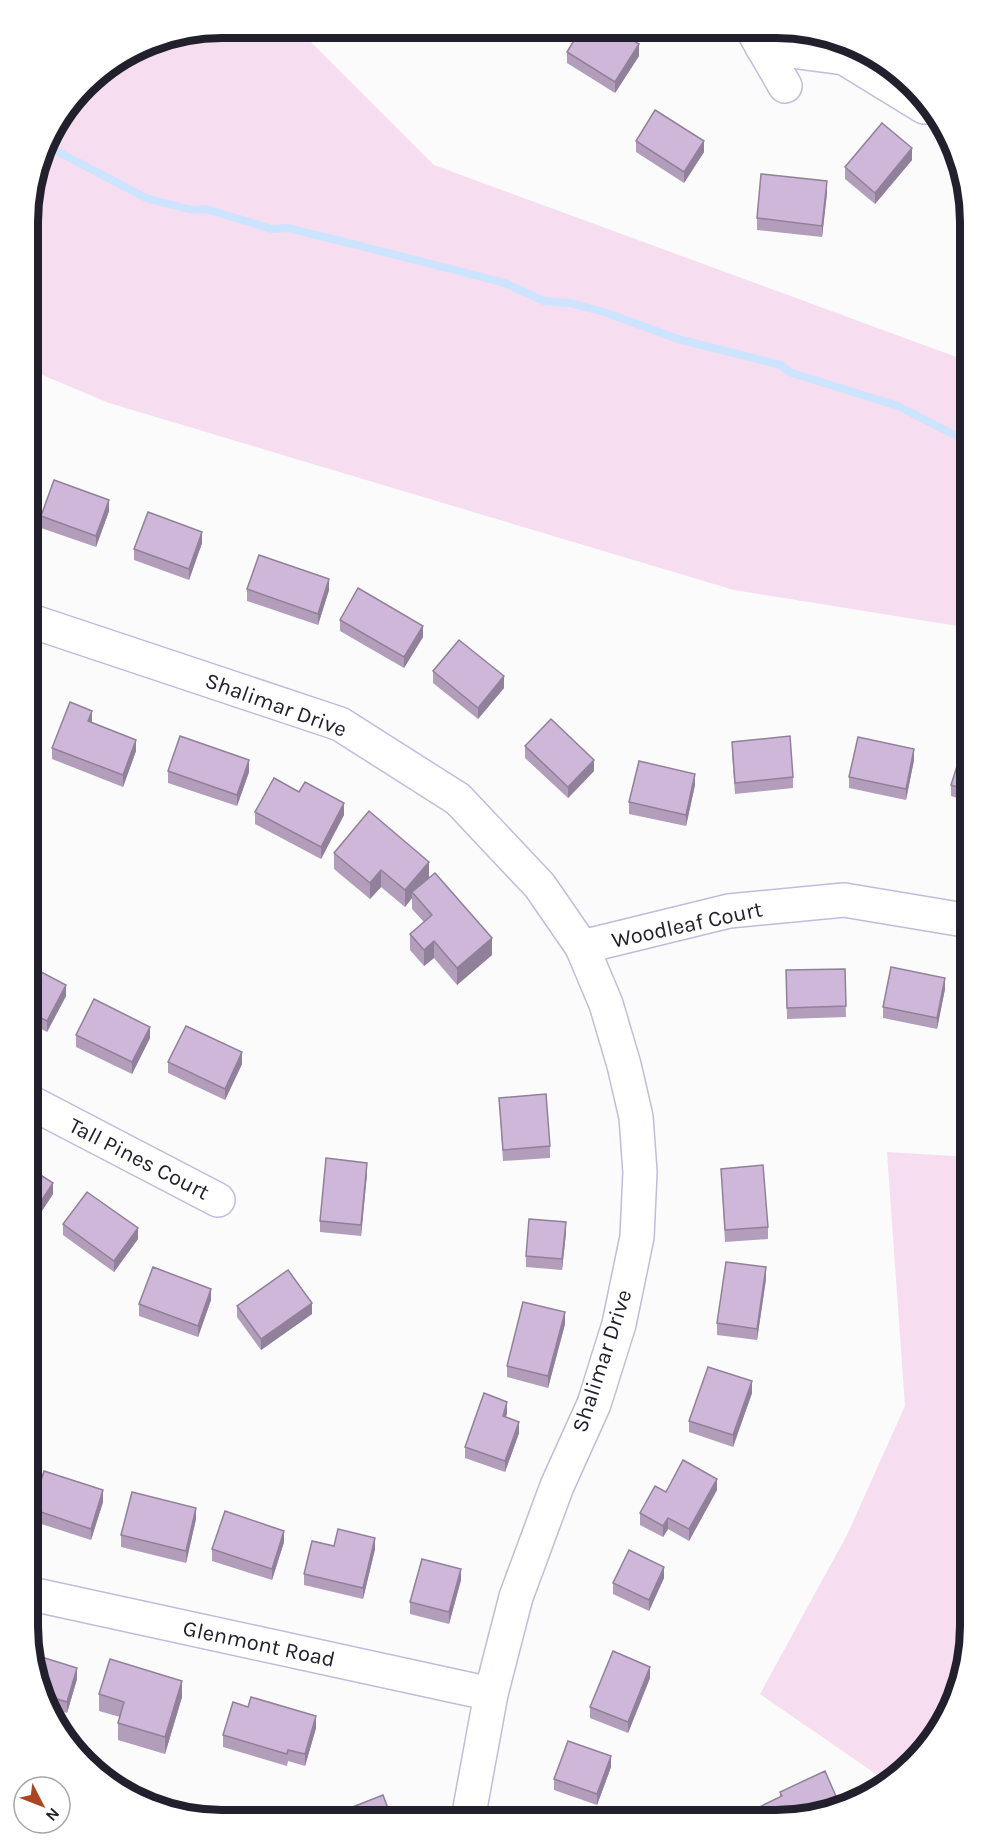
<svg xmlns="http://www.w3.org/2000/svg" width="997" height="1847" font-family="Karla,sans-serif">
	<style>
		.green { fill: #f6ddef }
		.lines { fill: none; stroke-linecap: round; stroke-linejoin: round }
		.stream { stroke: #cde4ff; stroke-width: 8 }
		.minor-casing { stroke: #c1bbdd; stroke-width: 36 }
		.minor { stroke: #fff; stroke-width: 33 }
		.wall { fill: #b29dbb }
		.shaded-wall { fill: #918099 }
		.building { fill: #cfb7da; stroke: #918099; stroke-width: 1.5 }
		.labels { text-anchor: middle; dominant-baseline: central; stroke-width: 4.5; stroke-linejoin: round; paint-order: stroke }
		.street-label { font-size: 22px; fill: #22202d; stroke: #fff }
		.rim { fill: none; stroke: #22202d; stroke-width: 8 }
	</style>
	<rect width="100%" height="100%" fill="#fbfbfb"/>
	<g class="green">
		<path d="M222,27h74l138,138 536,197v266l-236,-38 -625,-187 -81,-34 1,-172 18,-62 46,-59 55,-34z"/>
		<path d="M887,1152l83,5v481l-10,50 -30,55 -41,40 -129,-89 87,-159 58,-129z"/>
	</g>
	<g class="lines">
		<path class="stream" d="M44,146l7,2 95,50 46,12 14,-1 66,20 15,-1 58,14 160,41 39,18 26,2 34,9 74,27 103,26 8,7 109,34 72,37"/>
		<g class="minor-casing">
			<g id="minor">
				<path d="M755,34l30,52"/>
				<path d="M762,47l82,11 80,49"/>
				<path d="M28,620l312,104 118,75 82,87 42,61 24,57 18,61 12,52 4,55 -3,65 -18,87 -25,80 -37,82 -41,111 -25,97 -23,125"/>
				<path d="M582,947l147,-36 115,-11 126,21"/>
				<path d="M28,1101l190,99"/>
				<path d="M27,1593l464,101"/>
			</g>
		</g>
		<use href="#minor" class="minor"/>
	</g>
	<g class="wall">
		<path d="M567,52l72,4 -24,37 -48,-30z"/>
		<path d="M636,141l68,11 -20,31 -48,-31z"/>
		<path d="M912,160l-37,44 -30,-25v-12z"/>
		<path d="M827,193l-5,44 -65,-7v-12z"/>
		<path d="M109,511l-13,36 -55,-19v-12z"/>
		<path d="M202,543l-13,37 -55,-20v-11z"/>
		<path d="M247,589l82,1 -11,35 -71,-24z"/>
		<path d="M340,620l83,17 -19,31 -64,-37z"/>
		<path d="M433,671l71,17 -26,31 -45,-36z"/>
		<path d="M92,722l44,29 -13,36 -71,-28v-11z"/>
		<path d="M970,736v66l-19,-6v-11z"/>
		<path d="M732,742l61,35v11l-58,6 -3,-41z"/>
		<path d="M525,746l69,25 -26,27 -43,-40z"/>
		<path d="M914,760l-8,40 -57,-12v-11z"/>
		<path d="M168,771l81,1 -12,34 -69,-23z"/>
		<path d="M695,785l-9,41 -57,-12v-12z"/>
		<path d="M299,792l45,23 -23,44 -66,-35v-12z"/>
		<path d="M334,853l95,25 63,77 -35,30 -23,-27 -10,8 -14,-16v-16l14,-12 -12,-13v-11l-7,9 -24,-20 -11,12 -36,-30z"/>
		<path d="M28,965l38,31 -19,36 -19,-10z"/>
		<path d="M845,969l1,48 -59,2 -1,-49z"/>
		<path d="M945,989l-8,40 -54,-11v-11z"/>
		<path d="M76,1035l74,3 -18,36 -56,-27z"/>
		<path d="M168,1062l74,2 -17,36 -57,-27z"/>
		<path d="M499,1098l51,48v12l-47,3z"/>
		<path d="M28,1167l25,27 -19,29 -7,-4z"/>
		<path d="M721,1169l47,58v12l-43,3z"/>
		<path d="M367,1174l-6,62 -41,-4v-11z"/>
		<path d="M63,1224l75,15 -24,33 -51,-37z"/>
		<path d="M566,1233l-4,37 -36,-3v-11z"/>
		<path d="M766,1279l-9,61 -40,-5v-12z"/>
		<path d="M211,1300l-13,37 -59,-21v-12z"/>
		<path d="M237,1306l75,8 -51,36 -24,-33z"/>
		<path d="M565,1324l-17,64 -41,-11v-11z"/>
		<path d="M752,1393l-19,54 -44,-15v-11z"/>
		<path d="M507,1413l-1,4 13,16 -14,39 -40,-14v-11z"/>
		<path d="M717,1490l-28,51 -21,-12 -5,8 -23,-12v-12l26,-21z"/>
		<path d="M103,1502l-12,38 -59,-19v-12z"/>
		<path d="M196,1519l-10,44 -65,-16v-12z"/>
		<path d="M284,1542l-12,38 -60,-19v-12z"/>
		<path d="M334,1546l41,3 -12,50 -59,-14v-11z"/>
		<path d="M664,1578l-15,33 -36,-17v-11z"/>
		<path d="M461,1580l-12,44 -39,-10v-12z"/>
		<path d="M650,1678l-22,55 -38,-15v-11z"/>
		<path d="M77,1679l-10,34 -16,-5 -14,-20z"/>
		<path d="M99,1694l83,3 -17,57 -47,-14v-17l2,-6 -21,-6z"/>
		<path d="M316,1728l-11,38 -17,-5 -1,5 -64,-19v-12z"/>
		<path d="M611,1767l-14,38 -43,-15v-11z"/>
		<path d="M780,1792l61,16 -66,12h-24v-9l29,-14z"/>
		<path d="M345,1810l47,9h-47z"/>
	</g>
	<g class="shaded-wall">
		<path d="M639,44v12l-24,37v-11z"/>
		<path d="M704,141v11l-20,31v-11z"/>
		<path d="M912,148v12l-37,44v-11z"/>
		<path d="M827,181v12l-5,44v-11z"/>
		<path d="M32,470v12l-4,8v-12z"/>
		<path d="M109,500v11l-13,36v-11z"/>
		<path d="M202,532v11l-13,37v-11z"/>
		<path d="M329,579v11l-11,35v-11z"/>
		<path d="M423,626v11l-19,31v-11z"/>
		<path d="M504,676v12l-26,31v-11z"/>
		<path d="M92,711v11l-4,-1z"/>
		<path d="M136,740v11l-13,36v-12z"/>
		<path d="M914,749v11l-8,40v-11z"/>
		<path d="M249,760v12l-12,34v-11z"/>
		<path d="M594,760v11l-26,27v-11z"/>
		<path d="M695,774v11l-9,41v-11z"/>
		<path d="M344,803v12l-23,44v-12z"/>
		<path d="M429,862v17l-17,13v6l-7,9v-17z"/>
		<path d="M381,870v17l-11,12v-16z"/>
		<path d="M492,938v17l-35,30v-17z"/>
		<path d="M434,941v17l-10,8v-16z"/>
		<path d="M945,978v11l-8,40v-11z"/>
		<path d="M66,985v11l-19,36v-11z"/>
		<path d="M150,1027v11l-18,36v-12z"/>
		<path d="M242,1052v12l-17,36v-11z"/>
		<path d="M367,1163v11l-6,62v-11z"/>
		<path d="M53,1183v11l-19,29v-11z"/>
		<path d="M566,1222v11l-4,37v-11z"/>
		<path d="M138,1228v11l-24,33v-11z"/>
		<path d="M766,1267v12l-9,61v-11z"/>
		<path d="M211,1289v11l-13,37v-11z"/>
		<path d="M312,1303v11l-51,36v-11z"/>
		<path d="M565,1312v12l-17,64v-12z"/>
		<path d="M752,1381v12l-19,54v-12z"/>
		<path d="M507,1402v11l-4,14v-11z"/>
		<path d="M519,1422v11l-14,39v-11z"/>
		<path d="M717,1479v11l-28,51v-12z"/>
		<path d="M103,1490v12l-12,38v-11z"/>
		<path d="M196,1508v11l-10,44v-12z"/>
		<path d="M668,1518v11l-5,8v-11z"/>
		<path d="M284,1531v11l-12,38v-11z"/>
		<path d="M375,1538v11l-12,50v-11z"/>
		<path d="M664,1567v11l-15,33v-11z"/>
		<path d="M461,1569v11l-12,44v-12z"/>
		<path d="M650,1667v11l-22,55v-11z"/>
		<path d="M77,1668v11l-10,34v-11z"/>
		<path d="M182,1681v16l-17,57v-17z"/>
		<path d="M316,1716v12l-11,38v-12z"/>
		<path d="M611,1756v11l-14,38v-11z"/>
	</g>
	<g class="building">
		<path d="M581,29h34l24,15 -24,38 -48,-30z"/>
		<path d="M655,110l49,31 -20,31 -48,-31z"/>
		<path d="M882,123l30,25 -37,45 -30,-26z"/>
		<path d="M761,174l66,7 -5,45 -65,-8z"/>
		<path d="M28,469l4,1 -4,8z"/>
		<path d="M54,480l55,20 -13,36 -55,-20z"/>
		<path d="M148,512l54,20 -13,37 -55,-20z"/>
		<path d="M259,555l70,24 -11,35 -71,-25z"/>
		<path d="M358,588l65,38 -19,31 -64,-37z"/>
		<path d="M459,640l45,36 -26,32 -45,-37z"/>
		<path d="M70,702l22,9 -4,10 48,19 -13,35 -71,-27z"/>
		<path d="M551,719l43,41 -26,27 -43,-41z"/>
		<path d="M967,735l3,1v55l-19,-6z"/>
		<path d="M180,736l69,24 -12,35 -69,-24z"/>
		<path d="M790,736l3,41 -58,6 -3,-41z"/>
		<path d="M858,737l56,12 -8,40 -57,-12z"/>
		<path d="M639,761l56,13 -9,41 -57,-13z"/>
		<path d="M274,778l25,14 6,-10 39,21 -23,44 -66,-35z"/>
		<path d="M369,811l60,51 -24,28 -24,-20 -11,13 -36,-30z"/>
		<path d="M435,873l57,65 -35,30 -23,-27 -10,9 -14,-16 22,-19 -20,-23z"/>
		<path d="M28,965l38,20 -19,36 -19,-10z"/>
		<path d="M891,967l54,11 -8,40 -54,-11z"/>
		<path d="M845,969l1,37 -59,2 -1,-38z"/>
		<path d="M94,999l56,28 -18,35 -56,-27z"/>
		<path d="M186,1026l56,26 -17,37 -57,-27z"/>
		<path d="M546,1094l4,52 -47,4 -4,-52z"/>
		<path d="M326,1158l41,5 -6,62 -41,-4z"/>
		<path d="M763,1165l5,62 -43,3 -4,-61z"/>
		<path d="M28,1167l25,16 -19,29 -7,-4z"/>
		<path d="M87,1192l51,36 -24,33 -51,-37z"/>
		<path d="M529,1219l37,3 -4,37 -36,-3z"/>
		<path d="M726,1262l40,5 -9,62 -40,-6z"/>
		<path d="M153,1267l58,22 -13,37 -59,-22z"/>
		<path d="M288,1270l24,33 -51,36 -24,-33z"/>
		<path d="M523,1302l42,10 -17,64 -41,-10z"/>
		<path d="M708,1367l44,14 -19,54 -44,-14z"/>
		<path d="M484,1393l23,9 -4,14 16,6 -14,39 -40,-14z"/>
		<path d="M683,1460l34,19 -28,50 -21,-11 -5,8 -23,-13 15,-27 11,6z"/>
		<path d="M44,1471l59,19 -12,39 -59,-20z"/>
		<path d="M132,1492l64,16 -10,43 -65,-16z"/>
		<path d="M225,1511l59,20 -12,38 -60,-20z"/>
		<path d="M338,1529l37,9 -12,50 -59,-14 8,-33 22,5z"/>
		<path d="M629,1550l35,17 -15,33 -36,-17z"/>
		<path d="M422,1559l39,10 -12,43 -39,-10z"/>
		<path d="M613,1651l37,16 -22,55 -38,-15z"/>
		<path d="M32,1654l45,14 -10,34 -26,-8 -4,-6z"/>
		<path d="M110,1659l72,22 -17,56 -47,-14 6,-21 -25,-8z"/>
		<path d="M251,1697l65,19 -11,38 -17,-4 -1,4 -64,-19 10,-33 15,5z"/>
		<path d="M568,1741l43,15 -14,38 -43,-15z"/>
		<path d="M825,1771l16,37 -3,2 -63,10h-20l-4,-9 31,-15 -2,-4z"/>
		<path d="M383,1795l9,24h-43l-4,-9z"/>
	</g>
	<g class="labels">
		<g class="street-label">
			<text transform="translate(276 705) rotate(20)">Shalimar Drive</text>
			<text transform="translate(687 925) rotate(-12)">Woodleaf Court</text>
			<text transform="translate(139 1159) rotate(27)">Tall Pines Court</text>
			<text transform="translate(602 1361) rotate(-72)">Shalimar Drive</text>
			<text transform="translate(259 1644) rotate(12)">Glenmont Road</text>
		</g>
	</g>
	<path d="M0 0H997V1847H0ZM222 38H776A184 184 0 0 1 960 222V1626A184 184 0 0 1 776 1810H222A184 184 0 0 1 38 1626V222A184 184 0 0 1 222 38Z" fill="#fff" fill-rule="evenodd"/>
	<path class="rim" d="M222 38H776A184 184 0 0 1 960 222V1626A184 184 0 0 1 776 1810H222A184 184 0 0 1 38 1626V222A184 184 0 0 1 222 38Z"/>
	<g transform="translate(42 1805) rotate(132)"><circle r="28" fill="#ffffff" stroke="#a7a6ab" stroke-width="1.5"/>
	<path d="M0-4.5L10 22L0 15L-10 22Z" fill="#ac4520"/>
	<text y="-9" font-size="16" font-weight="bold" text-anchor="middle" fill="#22202d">N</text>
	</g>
</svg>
